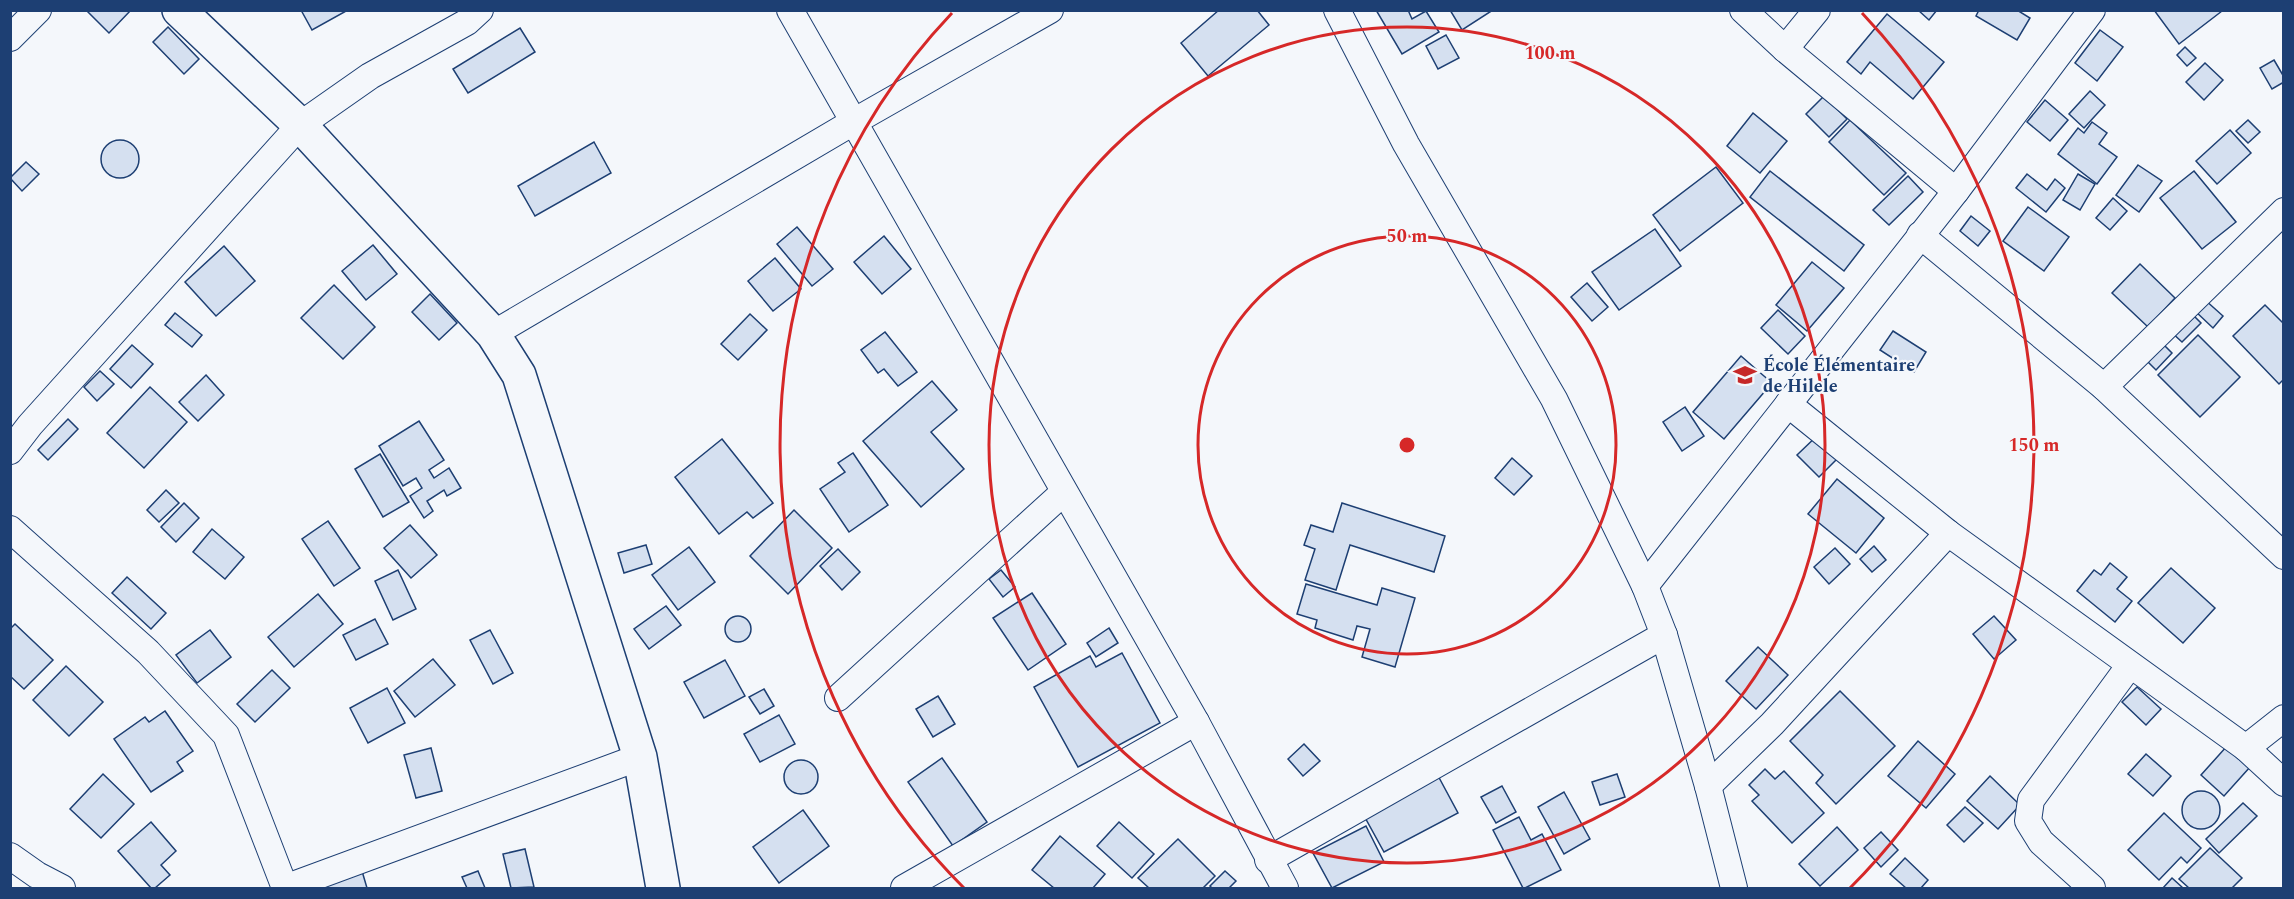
<svg xmlns="http://www.w3.org/2000/svg" width="2294" height="899" font-family="Spectral,serif">
	<style>
		.building { fill: #d5e0f0; stroke: #1d3f73; stroke-width: 1.5 }
		.lines { fill: none; stroke-linecap: round; stroke-linejoin: round }
		.street-casing { stroke: #1d3f73; stroke-width: 28 }
		.secondary-casing { stroke: #1d3f73; stroke-width: 36 }
		.street { stroke: #f4f7fb; stroke-width: 26 }
		.secondary { stroke: #f4f7fb; stroke-width: 33 }
		.ring { fill: none; stroke: #d62828; stroke-width: 3 }
		.labels { text-anchor: middle; dominant-baseline: central; stroke-width: 4.5; stroke-linejoin: round; paint-order: stroke }
		.poi-label { font-size: 18px; font-weight: bold; fill: #1d3f73; stroke: #f4f7fb; text-anchor: start }
		.centre { fill: #d62828; stroke: #f4f7fb; stroke-width: 3 }
		.ring-label { font-size: 18px; text-anchor: middle; font-weight: bold; fill: #d62828; stroke: #f4f7fb; stroke-width: 4.5; stroke-linejoin: round; paint-order: stroke }
	</style>
	<rect width="100%" height="100%" fill="#f4f7fb"/>
	<g class="building">
		<path d="M86,10h45l-22,23z"/>
		<path d="M301,10h47l-36,20z"/>
		<path d="M1219,10h38l12,15 -61,51 -27,-33z"/>
		<path d="M1376,10h32l4,9 14,-8 13,21 -37,22z"/>
		<path d="M1450,10h43l-31,20z"/>
		<path d="M1918,10h19l-8,10z"/>
		<path d="M1979,10h38l13,8 -13,22 -41,-24z"/>
		<path d="M2154,10h67l1,1 -43,33z"/>
		<path d="M1887,14l57,48 -31,37 -43,-37 -9,12 -14,-12z"/>
		<path d="M168,27l31,32 -15,15 -31,-32z"/>
		<path d="M520,28l15,24 -67,41 -15,-24z"/>
		<path d="M2100,30l23,17 -26,34 -22,-18z"/>
		<path d="M1446,35l13,23 -21,11 -12,-23z"/>
		<path d="M2185,47l11,11 -9,8 -10,-11z"/>
		<path d="M2274,60l10,17v5l-12,7 -12,-21z"/>
		<path d="M2205,63l18,17 -19,20 -18,-18z"/>
		<path d="M2090,91l15,14 -21,23 -15,-14z"/>
		<path d="M1824,96l23,23 -18,18 -23,-23z"/>
		<path d="M2045,100l23,20 -18,21 -23,-19z"/>
		<path d="M1753,113l34,28 -27,32 -33,-27z"/>
		<path d="M1850,120l56,53 -22,22 -55,-53z"/>
		<path d="M2248,120l12,12 -12,11 -12,-12z"/>
		<path d="M2092,122l15,11 -8,11 18,13 -20,27 -39,-30 20,-26 6,5z"/>
		<path d="M2230,130l21,23 -34,31 -21,-23z"/>
		<circle cx="120" cy="159" r="19"/>
		<path d="M594,142l17,31 -76,43 -17,-30z"/>
		<path d="M26,162l13,12 -17,17 -12,-13z"/>
		<path d="M2138,165l24,16 -23,31 -23,-17z"/>
		<path d="M1716,167l27,36 -63,48 -27,-36z"/>
		<path d="M1770,171l94,74 -20,26 -94,-74z"/>
		<path d="M2194,171l42,51 -34,27 -42,-51z"/>
		<path d="M2027,174l20,16 8,-11 10,9 -19,24 -30,-24z"/>
		<path d="M2078,174l17,10 -15,26 -17,-10z"/>
		<path d="M1908,176l15,16 -34,33 -16,-15z"/>
		<path d="M2113,198l14,13 -17,19 -14,-12z"/>
		<path d="M2028,207l41,30 -25,34 -41,-30z"/>
		<path d="M1971,216l19,15 -12,15 -18,-15z"/>
		<path d="M797,227l36,42 -21,17 -35,-42z"/>
		<path d="M1655,229l26,37 -62,44 -27,-38z"/>
		<path d="M884,236l27,33 -29,25 -28,-32z"/>
		<path d="M373,245l24,29 -31,26 -24,-29z"/>
		<path d="M224,246l31,35 -39,35 -31,-34z"/>
		<path d="M775,258l26,31 -28,22 -25,-30z"/>
		<path d="M1812,262l32,26 -37,43 -31,-26z"/>
		<path d="M2140,264l35,34 -27,29 -36,-34z"/>
		<path d="M1587,283l21,24 -16,14 -21,-24z"/>
		<path d="M334,285l41,42 -32,32 -42,-41z"/>
		<path d="M430,294l27,29 -18,17 -27,-28z"/>
		<path d="M2204,299l19,17 -10,12 -19,-18z"/>
		<path d="M2265,305l19,19v55l-5,5 -46,-48z"/>
		<path d="M1778,310l27,26 -17,18 -27,-26z"/>
		<path d="M2189,311l12,12 -19,19 -13,-12z"/>
		<path d="M175,313l27,22 -10,12 -27,-22z"/>
		<path d="M750,314l17,16 -29,30 -17,-16z"/>
		<path d="M1893,331l33,21 -12,20 -34,-22z"/>
		<path d="M885,332l32,40 -19,14 -14,-17 -6,4 -17,-23z"/>
		<path d="M2198,335l42,42 -40,40 -42,-42z"/>
		<path d="M2163,344l9,9 -16,17 -9,-9z"/>
		<path d="M132,345l21,19 -22,24 -21,-19z"/>
		<path d="M1741,356l31,27 -48,56 -31,-27z"/>
		<path d="M100,371l14,13 -17,17 -13,-14z"/>
		<path d="M206,375l18,20 -26,26 -19,-19z"/>
		<path d="M932,381l25,29 -26,22 33,37 -43,38 -58,-66z"/>
		<path d="M150,387l37,35 -43,46 -37,-35z"/>
		<path d="M1685,407l19,29 -22,15 -19,-29z"/>
		<path d="M68,419l10,10 -30,31 -10,-10z"/>
		<path d="M419,421l25,39 -15,10 5,8 15,-10 12,20 -14,8 -3,-6 -17,11 6,10 -9,7 -14,-22 12,-8 -6,-10 -13,8 -24,-40z"/>
		<path d="M1821,432l21,22 -23,23 -22,-22z"/>
		<path d="M722,439l51,64 -20,15 -6,-6 -28,22 -44,-57z"/>
		<path d="M853,453l35,52 -39,27 -29,-43 25,-17 -7,-9z"/>
		<path d="M380,454l29,48 -26,15 -28,-48z"/>
		<path d="M1512,458l20,18 -18,19 -19,-17z"/>
		<path d="M1837,479l47,39 -28,35 -48,-39z"/>
		<path d="M166,490l13,13 -20,19 -12,-12z"/>
		<path d="M184,503l15,15 -23,24 -15,-15z"/>
		<path d="M1342,503l103,33 -11,36 -84,-27 -14,45 -31,-10 10,-31 -11,-4 7,-20 22,7z"/>
		<path d="M794,510l38,38 -44,46 -38,-38z"/>
		<path d="M328,521l32,47 -26,18 -32,-47z"/>
		<path d="M410,525l27,30 -26,23 -27,-30z"/>
		<path d="M212,529l32,28 -19,22 -32,-27z"/>
		<path d="M646,545l6,19 -28,9 -6,-20z"/>
		<path d="M1874,546l12,14 -14,12 -12,-13z"/>
		<path d="M689,547l26,35 -37,28 -26,-35z"/>
		<path d="M1835,548l15,16 -21,20 -15,-17z"/>
		<path d="M838,549l22,23 -18,18 -22,-24z"/>
		<path d="M2110,563l17,14 -10,12 15,12 -17,21 -38,-31 17,-21 7,5z"/>
		<path d="M2171,568l44,40 -32,35 -45,-40z"/>
		<path d="M398,570l18,39 -23,11 -18,-39z"/>
		<path d="M1001,570l14,17 -12,10 -14,-18z"/>
		<path d="M127,577l39,36 -15,16 -39,-36z"/>
		<path d="M1306,584l71,21 5,-17 33,10 -20,69 -33,-10 8,-28 -13,-3 -4,14 -38,-12 2,-8 -20,-6z"/>
		<path d="M1032,593l34,51 -38,26 -35,-52z"/>
		<path d="M318,594l25,30 -49,43 -26,-30z"/>
		<path d="M666,606l15,19 -32,24 -15,-20z"/>
		<path d="M1994,616l22,24 -22,19 -21,-25z"/>
		<circle cx="738" cy="629" r="13"/>
		<path d="M375,619l13,25 -32,16 -13,-25z"/>
		<path d="M15,624l38,36 -29,29 -14,-13v-47z"/>
		<path d="M1109,628l9,15 -22,14 -9,-14z"/>
		<path d="M210,630l21,27 -34,26 -21,-28z"/>
		<path d="M490,630l23,43 -20,11 -23,-44z"/>
		<path d="M1758,647l30,28 -32,34 -30,-28z"/>
		<path d="M1122,653l38,70 -82,44 -44,-80 56,-31 6,11z"/>
		<path d="M433,659l22,26 -40,32 -21,-26z"/>
		<path d="M725,660l20,36 -41,22 -20,-36z"/>
		<path d="M66,666l37,36 -34,34 -36,-36z"/>
		<path d="M272,670l18,18 -35,34 -18,-18z"/>
		<path d="M2137,687l24,22 -15,16 -24,-23z"/>
		<path d="M387,688l18,35 -37,20 -18,-35z"/>
		<path d="M764,689l10,17 -14,8 -11,-17z"/>
		<path d="M1840,691l55,55 -59,58 -20,-21 7,-8 -33,-34z"/>
		<path d="M938,696l17,28 -22,13 -17,-28z"/>
		<path d="M165,711l28,40 -16,11 6,9 -32,21 -37,-53 31,-22 4,5z"/>
		<path d="M779,715l16,29 -35,18 -16,-28z"/>
		<path d="M1918,741l37,33 -29,34 -38,-32z"/>
		<path d="M1304,744l16,17 -17,15 -15,-17z"/>
		<path d="M2227,746l23,21 -26,29 -23,-21z"/>
		<path d="M431,748l11,43 -26,7 -12,-43z"/>
		<path d="M2146,754l25,22 -18,20 -25,-22z"/>
		<path d="M942,758l45,64 -34,24 -45,-64z"/>
		<circle cx="801" cy="777" r="17"/>
		<path d="M1765,769l10,10 9,-8 40,42 -32,30 -40,-42 7,-6 -10,-10z"/>
		<path d="M1436,772l22,41 -74,39 -22,-40z"/>
		<path d="M103,774l31,30 -33,34 -31,-29z"/>
		<path d="M1617,774l8,23 -25,8 -8,-23z"/>
		<path d="M1990,776l30,29 -22,24 -31,-28z"/>
		<path d="M1502,786l14,26 -20,11 -15,-26z"/>
		<circle cx="2201" cy="810" r="19"/>
		<path d="M1564,792l26,47 -26,15 -26,-47z"/>
		<path d="M2243,803l14,13 -38,37 -13,-14z"/>
		<path d="M1965,807l18,16 -19,19 -17,-17z"/>
		<path d="M803,810l26,36 -50,37 -26,-36z"/>
		<path d="M2164,813l37,35 -14,15 -6,-6 -22,23 -31,-30z"/>
		<path d="M1519,817l12,23 11,-6 19,36 -36,18h-2l-30,-58z"/>
		<path d="M151,822l25,29 -15,14 9,10 -15,13h-4l-33,-37z"/>
		<path d="M1119,822l35,32 -22,24 -35,-32z"/>
		<path d="M1366,826l18,36 -52,26 -19,-35z"/>
		<path d="M1837,827l21,23 -38,36 -21,-22z"/>
		<path d="M1881,832l17,18 -17,17 -17,-19z"/>
		<path d="M1060,836l45,38 -12,14h-39l-22,-18z"/>
		<path d="M1178,839l37,37 -12,12h-54l-11,-10z"/>
		<path d="M2210,848l32,30 -10,10h-43l-10,-9z"/>
		<path d="M525,849l9,38 -23,1 -8,-34z"/>
		<path d="M1905,858l23,22 -7,8h-15l-16,-14z"/>
		<path d="M362,871l5,17h-45l-2,-5z"/>
		<path d="M478,871l7,17h-18l-5,-11z"/>
		<path d="M1225,871l11,10 -7,7h-17l-2,-2z"/>
		<path d="M2172,878l11,10h-20z"/>
	</g>
	<g class="lines">
		<g class="street-casing">
			<g id="street">
				<path d="M790,10l406,712 89,166"/>
				<path d="M1337,10l69,134 148,255 91,187 19,49 44,151 26,102"/>
				<path d="M1743,10l42,39 171,142"/>
				<path d="M10,38l28,-28"/>
				<path d="M1785,49l32,-39"/>
				<path d="M1920,235l184,152 180,169"/>
				<path d="M493,334l362,-213 195,-111"/>
				<path d="M2104,387l180,-176"/>
				<path d="M1788,404l160,129 298,215 38,35"/>
				<path d="M10,451l20,-26 270,-300 70,-49 97,-54 13,-12"/>
				<path d="M10,529l138,123 78,83 59,153"/>
				<path d="M1645,586l311,-395 136,-181"/>
				<path d="M838,698l226,-206"/>
				<path d="M2246,748l38,-30"/>
				<path d="M1708,786l64,-62 176,-191"/>
				<path d="M10,856l27,19 25,13"/>
				<path d="M1268,860l396,-225"/>
				<path d="M285,888l355,-131"/>
				<path d="M904,888l292,-166"/>
				<path d="M2092,888l-51,-46 -13,-21 3,-21 99,-135"/>
			</g>
		</g>
		<g class="secondary-casing">
			<path id="secondary" d="M179,10l121,115 193,209 26,41 121,382 23,131"/>
		</g>
		<use href="#street" class="street"/>
		<use href="#secondary" class="secondary"/>
	</g>
	<g class="ring">
		<circle cx="1407" cy="445" r="209"/>
		<circle cx="1407" cy="445" r="418"/>
		<path d="M964 888A627 627 0 0 1 952 13M1862 13A627 627 0 0 1 1850 888"/>
	</g>
	<defs>
		<g id="school-bare" transform="scale(1.8)"><path d="M0-5L7-2L0 1L-7-2ZM-4 1L0 2.5L4 1V4Q0 6-4 4Z" fill="#c62828" stroke="#f4f7fb" stroke-width="2.5" paint-order="stroke"/></g>
	</defs>
	<g fill-rule="evenodd">
		<use href="#school-bare" x="1745" y="375"/>
	</g>
	<g class="labels">
		<g class="poi-label">
			<text x="1763" y="365">École Élémentaire<tspan x="1763" dy="21">de Hilele</tspan></text>
		</g>
	</g>
	<circle cx="1407" cy="445" r="9" class="centre"/>
	<g class="ring-label">
		<text x="1550" y="59">100 m</text>
		<text x="1407" y="242">50 m</text>
		<text x="2034" y="451">150 m</text>
	</g>
	<rect width="2294" height="899" fill="none" stroke="#1d3f73" stroke-width="24"/>
</svg>
